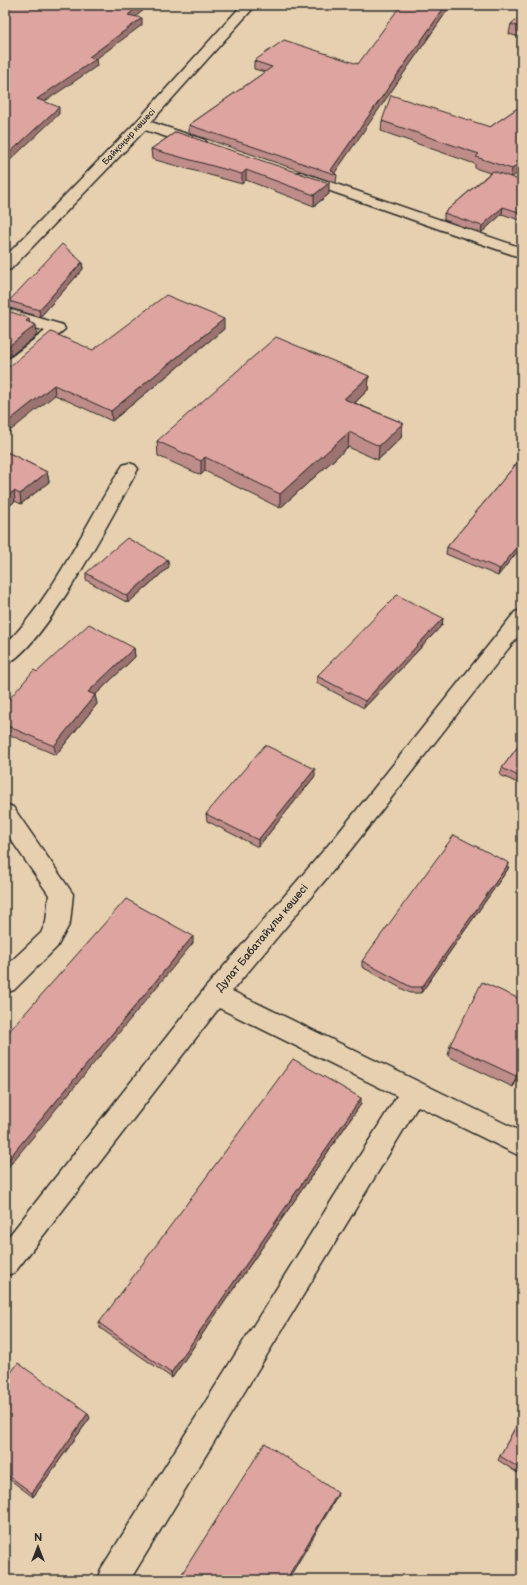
<svg xmlns="http://www.w3.org/2000/svg" width="527" height="1585" font-family="'Balsamiq Sans',sans-serif">
	<style>
		.lines { fill: none; stroke-linecap: round; stroke-linejoin: round }
		.minor-casing { stroke: #2b2b2b; stroke-width: 3 }
		.minor { fill: #e6d0af; fill-rule: evenodd }
		.wall { fill: #bf8d89; stroke: #2b2b2b }
		.shaded-wall { fill: #9b736f; stroke: #2b2b2b }
		.building { fill: #dea49f; stroke: #2b2b2b }
		.labels { text-anchor: middle; dominant-baseline: central; stroke-width: 4; stroke-linejoin: round; paint-order: stroke }
		.far-street-label { font-size: 9px; fill: #2b2b2b; stroke: #e6d0af }
		.street-label { font-size: 11px; fill: #2b2b2b; stroke: #e6d0af }
	</style>
	<rect width="100%" height="100%" fill="#e6d0af"/>
	<filter id="ink" filterUnits="userSpaceOnUse"><feTurbulence type="fractalNoise" baseFrequency=".025" numOctaves="2"/><feDisplacementMap in="SourceGraphic" scale="8" xChannelSelector="R" yChannelSelector="G"/><feConvolveMatrix kernelMatrix="1 2 1 2 8 2 1 2 1" color-interpolation-filters="sRGB"/></filter>
	<g filter="url(#ink)">
		<g class="lines">
			<g class="minor-casing">
				<g id="minor">
					<path d="M242,5h14l-105,117 54,18 2,3 -2,3 -5,1 -5,-1 -50,-16 -134,139 -6,2v-14l132,-136z"/>
					<path d="M301,172l221,76v10l-226,-79 -2,-3 2,-3z"/>
					<path d="M5,308l58,17 2,4 -54,46 -6,1v-14l40,-31 -40,-13z"/>
					<path d="M129,463l6,2 3,4c-21,38 -97,185 -133,195v-19c51,-51 79,-120 118,-180z"/>
					<path d="M522,610v21l-170,217 -120,143 290,141v25l-104,-51 -288,474h-33l4,-11 296,-473 -178,-88 -204,264 -10,4v-35l201,-254 130,-151 179,-224z"/>
					<path d="M5,804l8,3 60,87 -3,29 -13,24 -43,43 -9,3v-26l36,-34 5,-11 3,-27 -44,-64z"/>
				</g>
			</g>
			<use href="#minor" class="minor"/>
		</g>
		<g class="wall">
			<path d="M449,8l-115,165 3,2 -1,8 -147,-50v-8l76,-53 -11,-3v-8l104,3z"/>
			<path d="M522,15v23l-13,-4 2,-10z"/>
			<path d="M522,55v14l-4,-2 2,-10z"/>
			<path d="M522,105l-10,73 10,3v40l-20,-7 -21,19 -37,-13v-7l46,-40 -15,-5v-4l-94,-33 1,-10 108,6z"/>
			<path d="M176,132l153,62 -15,12 -68,-26 -4,4 -90,-25 -1,-10z"/>
			<path d="M82,262l1,7 -43,48 -30,-9 -1,-7z"/>
			<path d="M224,329l-112,92 -57,-26 -50,-28 88,-17z"/>
			<path d="M369,376l-1,14 -13,13 48,20 -2,15 -23,22 -30,-13 -68,61 -75,-37 -4,4 -43,-19 -1,-15z"/>
			<path d="M5,451l42,21 2,10 -28,22 -6,-3 -10,9z"/>
			<path d="M522,457l-24,119 -52,-22 1,-7z"/>
			<path d="M169,567l-41,36 -42,-23v-7z"/>
			<path d="M443,618l-1,7 -78,83 -47,-25v-7z"/>
			<path d="M134,648l1,9 -40,38 2,9 -41,51 -51,-22v-29l32,-32z"/>
			<path d="M522,741v44l-22,-10 2,-7z"/>
			<path d="M315,776l-57,71 -51,-26 -1,-7z"/>
			<path d="M509,863l-1,6 -87,124h-11l-48,-26v-6z"/>
			<path d="M450,1045l72,24 -9,18 -65,-31z"/>
			<path d="M361,1104l-189,274 -72,-50 -1,-5z"/>
			<path d="M5,1381l85,37 -57,79 -28,-21z"/>
			<path d="M522,1415v61l-24,-16 2,-4z"/>
		</g>
		<g class="shaded-wall">
			<path d="M140,5h10l-21,17 -1,-7z"/>
			<path d="M446,5h3v3l-115,166 -3,-4z"/>
			<path d="M142,18v7l-46,34 1,7 -59,40 -1,-7 52,-42z"/>
			<path d="M59,107v7l-54,51v-8z"/>
			<path d="M522,160v9l-12,11 2,-11z"/>
			<path d="M246,170v10l-4,4v-10z"/>
			<path d="M329,183v11l-15,12v-11z"/>
			<path d="M503,207l-1,7 -21,19 1,-7z"/>
			<path d="M82,262l1,7 -43,48 -1,-7z"/>
			<path d="M29,318l1,10 -4,-7z"/>
			<path d="M224,319v10l-112,92 -1,-10z"/>
			<path d="M36,325l1,10 -32,25v-11z"/>
			<path d="M369,376l-1,14 -24,23v-14z"/>
			<path d="M54,385l1,10 -50,40v-11z"/>
			<path d="M403,423l-2,15 -23,22 1,-14z"/>
			<path d="M349,432l-1,15 -68,61v-14z"/>
			<path d="M205,457v14l-4,4v-14z"/>
			<path d="M47,472l2,10 -28,22 -1,-10z"/>
			<path d="M14,491l1,10 -10,9v-12z"/>
			<path d="M522,541v5l-24,30 2,-7z"/>
			<path d="M168,560l1,7 -41,36 -1,-7z"/>
			<path d="M443,618l-1,7 -78,83 1,-7z"/>
			<path d="M134,648l1,9 -46,44 -1,-9z"/>
			<path d="M95,695l2,9 -41,51 -2,-9z"/>
			<path d="M315,769v7l-57,71v-7z"/>
			<path d="M509,863l-1,6 -87,124 1,-6z"/>
			<path d="M193,936v7l-188,228v-8z"/>
			<path d="M522,1064v5l-9,18 3,-11z"/>
			<path d="M361,1098v6l-189,274 -1,-5z"/>
			<path d="M88,1413l2,5 -57,79 -1,-4z"/>
			<path d="M338,1493l-1,4 -49,83h-2z"/>
		</g>
		<g class="building">
			<path d="M5,5h135l-12,10 14,3 -53,39 7,2 -59,40 22,8 -54,50z"/>
			<path d="M401,5h45l-115,165 6,5 -148,-50 83,-58 -18,-6 30,-21 74,24z"/>
			<path d="M522,15v13l-11,-4z"/>
			<path d="M391,95l99,32 32,-22v55l-10,9 -36,-12 3,-3 -97,-33z"/>
			<path d="M176,132l153,51 -15,12 -68,-25 -4,4 -91,-25z"/>
			<path d="M493,171l29,10v32l-19,-6 -21,19 -38,-13z"/>
			<path d="M62,244l20,18 -43,48 -30,-9z"/>
			<path d="M166,295l58,24 -113,92 -57,-26 -49,39v-57l5,-1 41,-34 42,18z"/>
			<path d="M5,310l24,8 -3,3 10,4 -31,24z"/>
			<path d="M276,337l93,39 -25,23 59,24 -24,23 -30,-14 -69,62 -75,-37 -4,4 -44,-20z"/>
			<path d="M5,451l42,21 -27,22 -6,-3 -9,7z"/>
			<path d="M522,457v84l-22,28 -53,-22z"/>
			<path d="M127,538l41,22 -41,36 -41,-23z"/>
			<path d="M397,595l46,23 -78,83 -48,-25z"/>
			<path d="M89,624l45,24 -46,44 7,3 -41,51 -49,-21v-21l29,-34 3,2z"/>
			<path d="M522,741v37l-20,-10z"/>
			<path d="M265,745l50,24 -57,71 -52,-26z"/>
			<path d="M454,835l55,28 -87,124h-11l-49,-26z"/>
			<path d="M126,899l67,37 -188,227v-127z"/>
			<path d="M482,982l40,18v64l-6,12 -66,-31z"/>
			<path d="M293,1059l68,39 -190,275 -72,-50z"/>
			<path d="M18,1363l70,50 -56,80 -27,-20v-92z"/>
			<path d="M522,1415v55l-22,-14z"/>
			<path d="M265,1443l73,50 -52,87h-108z"/>
		</g>
	</g>
	<g class="labels">
		<g class="far-street-label">
			<text transform="translate(129 137) rotate(-47)">Байқоңыр көшесі</text>
		</g>
		<g class="street-label">
			<text transform="translate(262 938) rotate(-50)">Дулат Бабатайұлы көшесі</text>
		</g>
	</g>
	<rect width="527" height="1585" fill="none" stroke="#e6d0af" stroke-width="20"/>
	<rect x="10" y="10" width="507" height="1565" fill="none" stroke="#2b2b2b" stroke-width="1.5" filter="url(#ink)"/>
	<g transform="translate(38 1547)" stroke="#e6d0af" stroke-width="3" paint-order="stroke">
	<path d="M0-3L7 15L0 10L-7 15Z" fill="#2b2b2b"/>
	<text y="-6" font-size="11" font-weight="bold" text-anchor="middle" fill="#2b2b2b">N</text>
	</g>
</svg>
